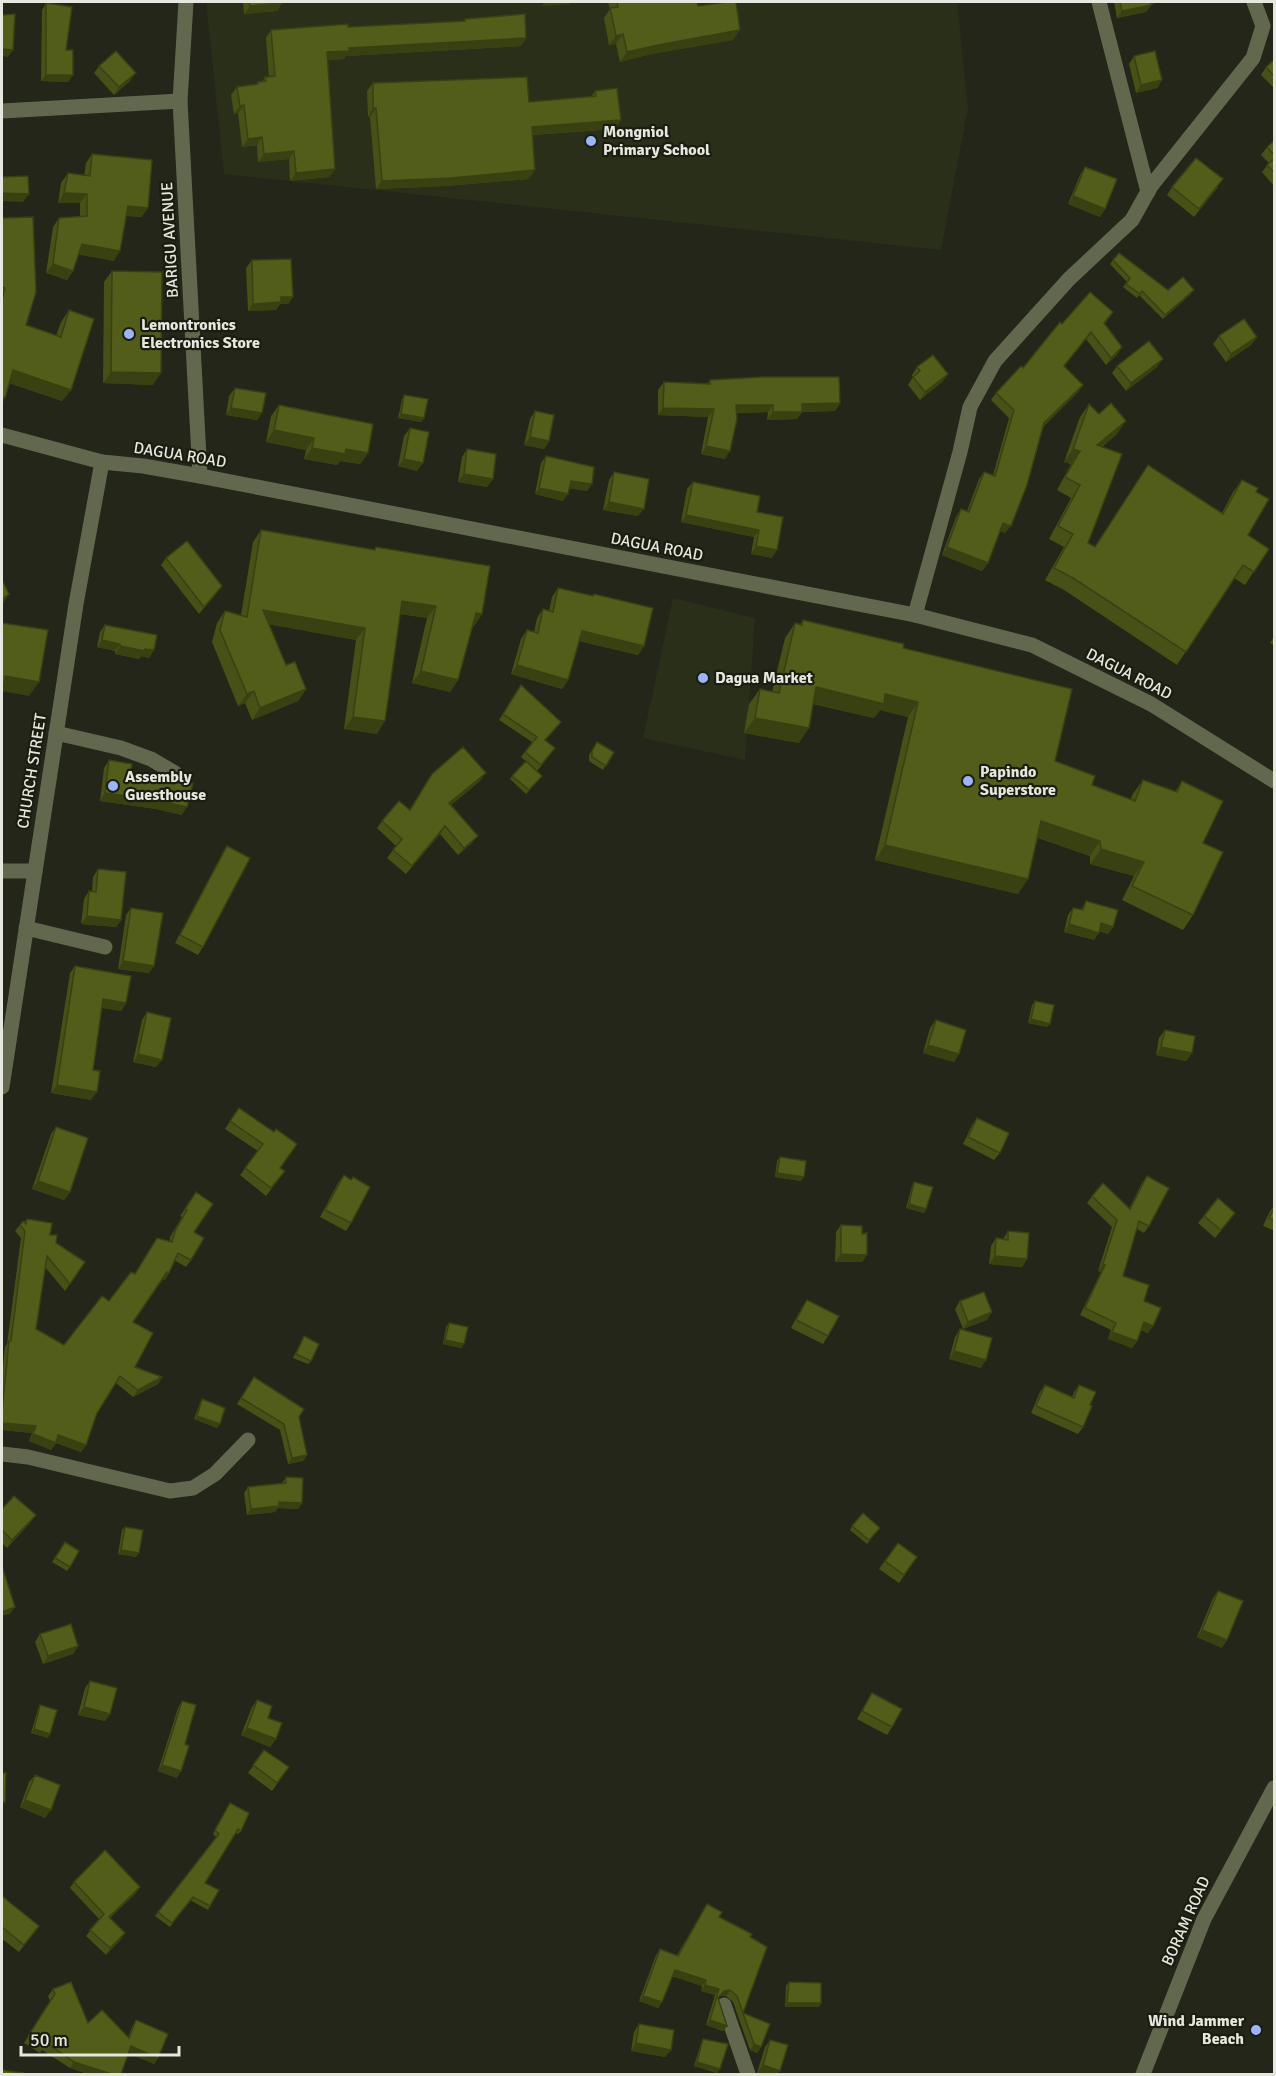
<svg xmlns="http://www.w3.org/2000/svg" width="1276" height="2076" font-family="Signika,sans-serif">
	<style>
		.built { fill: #2a2f1a }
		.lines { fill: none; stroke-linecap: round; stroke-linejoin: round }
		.minor { stroke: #62684e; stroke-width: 15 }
		.wall { fill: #475016 }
		.shaded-wall { fill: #394112 }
		.building { fill: #525d1a; stroke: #394112; stroke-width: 1.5 }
		.poi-dot { fill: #9bb5fd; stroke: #1a1d0f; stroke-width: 2 }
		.labels { text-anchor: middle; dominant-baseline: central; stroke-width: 4.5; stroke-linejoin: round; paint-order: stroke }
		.poi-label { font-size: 16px; font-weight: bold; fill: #e6e8df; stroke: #1a1d0f; text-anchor: start }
		.street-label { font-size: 16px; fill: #e6e8df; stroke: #1a1d0f }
	</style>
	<rect width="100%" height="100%" fill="#232618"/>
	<g class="built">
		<path d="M206,2h751l11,106 -27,142 -717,-76z"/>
		<path d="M673,598l82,20 -10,142 -102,-22z"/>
	</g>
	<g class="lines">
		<g class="minor">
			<path d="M186,2l-6,99 20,375"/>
			<path d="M1099,2l49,190"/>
			<path d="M2,111l178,-10"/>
			<path d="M2,435l100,27 41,4 57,10 715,139 117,30 119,59 123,77"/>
			<path d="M915,615l45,-163 10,-45 25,-46 74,-82 63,-59 19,-34 102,-128 10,-32 -9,-24"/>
			<path d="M56,733l65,15 30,11 24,14"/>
			<path d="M2,871h33"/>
			<path d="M26,928l79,19"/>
			<path d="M2,1087l74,-483 26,-142"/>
			<path d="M2,1454l26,3 142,34 23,-3 22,-14 33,-34"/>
			<path d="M724,2005l24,69"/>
			<path d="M1143,2074l61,-155 70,-131"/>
		</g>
	</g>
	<g class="wall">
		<path d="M243,2h39v1l-5,8 -33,3z"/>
		<path d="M608,2h89l1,4 35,34 -82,14 -31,8 -4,-18 -7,1 -5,-27 6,-9z"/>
		<path d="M1114,2h44l-7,3 -5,7 -29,6z"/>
		<path d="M46,3l27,72 -5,7 -27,-1 1,-71z"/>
		<path d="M465,19l61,19 -5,8 -175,10 -2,3 -17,1 8,109 -6,8 -39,4 -1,-22 -31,3 -1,-17 -15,2 -4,-34 -4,1 -3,-19 6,-8 19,-3 2,-2h4l3,-5h4l-3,-39 5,-8 77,-3 116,-6z"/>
		<path d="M1134,56l28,24 -5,8 -21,5 -7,-29z"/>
		<path d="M1275,59v30l-14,-14 5,-8z"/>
		<path d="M99,66l31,15 -16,14 -20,-22z"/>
		<path d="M373,83l156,19 62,-5 4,-6 21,38 -84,6 -3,44 -83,7 -70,3 -6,-72h-2l-1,-26z"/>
		<path d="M1275,140v47l-13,-15 7,-9 -8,-8 6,-8z"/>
		<path d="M92,154l56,54 -7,9 -15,-1 -12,45 -35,-7 -6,17 -6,9 -21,-7 7,-46 6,-9 21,-1v-14h-22l3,-20 7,-10 16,3 2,-13z"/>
		<path d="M1085,167l20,42 -5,8 -32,-13 12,-29z"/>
		<path d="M1172,187h46l-24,30 -27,-22z"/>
		<path d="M2,218l24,107 30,11 5,-14 8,-12 2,80 -9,11 -52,-18 -5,15 -3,5z"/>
		<path d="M252,260l41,37 -5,7h-8l-4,6 -28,1 -2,-43z"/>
		<path d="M1113,260l55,30 23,4 -28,25 -24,-24 -2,3 -14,-11 4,-5 -17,-18z"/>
		<path d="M112,271l41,114 -50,-2 1,-101z"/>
		<path d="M1113,312l-8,12 12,31 -11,10 -20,-26 -22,27 19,19 -5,7 -34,34 -39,107 -5,-2 -12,32 -6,8 -40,-16 14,-38 5,-8 6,2 12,-32 5,-7 9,3 16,-57 -18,-18 5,-7 27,-25 39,-44z"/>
		<path d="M1219,336l38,1 -6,8 -25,17 -13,-18z"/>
		<path d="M1117,366l40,1 -31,24 -14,-18z"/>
		<path d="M917,367l31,7 -6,8 -22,18 -12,-15 5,-8 -1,-2z"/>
		<path d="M710,380l130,23 -5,8 -33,1 -5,7 -30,1 1,-8 -32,1 -11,46 -24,-5 7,-37 -50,-2v-25l6,-8 44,1z"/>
		<path d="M235,388l27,25 -5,7 -31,-5 3,-19z"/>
		<path d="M404,395l20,23 -3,4 -23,-4 4,-19z"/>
		<path d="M1089,404l28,30 -15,13 -14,96 7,4 53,-82 74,48 11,-21 9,-12 14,12 -8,43 21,14 -24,36 -11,-7 -57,87 -113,-75 -19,-10 19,-33 -15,-8 22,-41 -14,-8 14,-26 -7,-2 16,-45z"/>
		<path d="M279,405l89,48 -8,11 -20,-3 -3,4 -33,-6 2,-9 -40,-8 5,-26z"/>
		<path d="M535,411l14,30 -5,8 -20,-4 6,-26z"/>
		<path d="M410,428l7,43 -19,-5 6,-30z"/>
		<path d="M467,449l26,30 -6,8 -29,-5 4,-25z"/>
		<path d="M546,456l46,28 -5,7 -18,-3 -6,13 -28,-7 6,-31z"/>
		<path d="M614,472l24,44 -35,-6 6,-30z"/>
		<path d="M693,482l64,30 15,46 -21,-4 3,-17 -73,-15 6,-33z"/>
		<path d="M261,530l113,20 2,-3 106,67 -8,12 -1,-1 -15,55 -8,12 -38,-9 15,-65 -27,-4 -23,120 -33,-5 12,-89 -87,-16 17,41 20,24 -8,12 -46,19 -7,-17 -7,3 -26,-64 5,-19 8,-12 16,4 12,-73z"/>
		<path d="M166,558l51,35 -18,21 -38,-49z"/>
		<path d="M558,588l34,8 2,-2 50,52 -6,9 -59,-14 -11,39 -6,9 -51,-15 10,-35 6,-9 7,2 3,-14 6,-9 6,2 3,-14z"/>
		<path d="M803,620l100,28 152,113 37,24 39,14 1,-4 11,-15 32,12 7,-11 21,62 -10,72 -10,15 -61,-30 12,-24 -44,-12v-8l-52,-18 -20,56 -143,-34 33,-143 -28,-7 -6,8 -61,-14 -14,39 -55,-10 5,-29 11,-15 12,3 13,-54 10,-15 5,2z"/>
		<path d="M105,625l49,25 -5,8 -8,-2 -2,3 -24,-5v-3l-18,-4 3,-15z"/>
		<path d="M1275,635v11l-5,-3z"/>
		<path d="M521,685l36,42 -12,13 6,14 -14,17 -16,-14 11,-15 -33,-22z"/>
		<path d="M597,742l17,10 -11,18 -14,-9v-6z"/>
		<path d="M109,760l21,16 37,5 3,-4 12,38 -26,-6 -56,-8 4,-33z"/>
		<path d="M432,774l48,7 -29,24 21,38 -14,12 -18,-21 -34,40 -19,-16 9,-12 -19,-18 5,-7 28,-11z"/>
		<path d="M512,776l27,4 -13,14 -16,-15z"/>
		<path d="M227,846l-24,101 -5,8 -23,-12 47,-89z"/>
		<path d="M98,869l23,51 -5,7 -35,-3 3,-25 5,-8h3l1,-14z"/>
		<path d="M1086,901l27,26 -5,7 -9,-3 -5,9 -30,-8 4,-17 5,-7 8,2z"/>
		<path d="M131,908l23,58 -5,7 -31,-4 8,-54z"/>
		<path d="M75,966l51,37 -5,8 -19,-3 -9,62 -2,30 -40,-7 19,-120z"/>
		<path d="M1035,1001l15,23 -3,3 -19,-4 4,-18z"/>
		<path d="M147,1012l9,55 -23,-5 9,-42z"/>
		<path d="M936,1020l23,34 -5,8 -31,-9 7,-25z"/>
		<path d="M1165,1030l27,23 -6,8 -30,-6 3,-17z"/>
		<path d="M239,1108l41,60 -1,11 -13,17 -26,-21 18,-24 -33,-22z"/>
		<path d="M977,1118l23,35 -6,7 -31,-16 9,-19z"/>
		<path d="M56,1127l14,65 -6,8 -32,-11 19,-55z"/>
		<path d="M780,1157l24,20 -3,4 -26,-4 2,-16z"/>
		<path d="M344,1175l7,48 -5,8 -26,-14 18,-34z"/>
		<path d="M1147,1176l2,50 -5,7 -7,-4 -14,47 21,25 9,25 -5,7 -7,-3 -4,11 -5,7 -24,-9 3,-9 -31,-15 21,-43 -3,-1 14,-44 -25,-24 5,-7 37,13 13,-26z"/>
		<path d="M914,1182l12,27 -2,4 -18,-5 6,-22z"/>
		<path d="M196,1192l-2,40 -3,28 -5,7 -12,-7 -5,13 -4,7 -2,-1 -30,43 2,45 27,10 -4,7 -25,13 -17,-14 -19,30 -11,32 -5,7 -25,-9 -5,7 -22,-9 3,-8 -30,-3v-54l3,-29 2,-3 14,-106 -6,-7 5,-6 4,-3 3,-3 23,16 6,8 29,19 -20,29 -20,-24 -9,62 28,16 71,-71 22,-36 13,3v-4l12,-20 -2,-1z"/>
		<path d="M1275,1205v26l-12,-5 7,-15z"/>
		<path d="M1204,1216l26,4 -15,18 -17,-15z"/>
		<path d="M841,1225l21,9 5,21 -5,7h-27l1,-30z"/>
		<path d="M1008,1231l19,28 -5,8 -33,-3 2,-18 5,-8 7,1z"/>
		<path d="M807,1300l21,36 -5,8 -32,-16 11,-21z"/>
		<path d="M960,1301l27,19 -24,9 -8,-20z"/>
		<path d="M449,1323l15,21 -3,4 -18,-4 3,-17z"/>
		<path d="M960,1329l21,39 -32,-9 6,-22z"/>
		<path d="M304,1336l7,25 -3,3 -15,-6z"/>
		<path d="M254,1377l45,40 8,38 -4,6 -15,3 -8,-34 -43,-26z"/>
		<path d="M1045,1385l27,12 2,-5 5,-7 11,20 -7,22 -5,7 -47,-21 9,-21z"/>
		<path d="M202,1399l18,25 -3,4 -23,-9 6,-16z"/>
		<path d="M286,1477l16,26 -4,6 -20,-1 -3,4 -28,3 -3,-22 4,-6 34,-4z"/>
		<path d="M2,1509l28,14 -23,25 -5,-5z"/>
		<path d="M852,1526l28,2 -13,16 -17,-14z"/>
		<path d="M125,1527l11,30 -18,-3 4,-24z"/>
		<path d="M65,1542l5,25 -3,4 -15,-9z"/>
		<path d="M898,1543l19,14 -18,26 -20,-14z"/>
		<path d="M1218,1591l4,57 -25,-11 16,-39z"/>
		<path d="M40,1634l38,12 -5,8 -30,10 -8,-22z"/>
		<path d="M90,1681l20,33 -5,7 -27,-6 7,-27z"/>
		<path d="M872,1693l20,34 -5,8 -30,-16z"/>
		<path d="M257,1700l11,18 8,21 -6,8 -29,-12 11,-28z"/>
		<path d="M182,1701l-5,77 -19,-7 20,-63z"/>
		<path d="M40,1705l8,33 -17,-5 7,-24z"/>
		<path d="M264,1750l25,17 -17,24 -24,-18z"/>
		<path d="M35,1775l10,43 -25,-11 9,-25z"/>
		<path d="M230,1803l11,28 -3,3 -2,-1 -31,50 5,23 -2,4 -18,-10 -20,27 -15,-11 61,-79 -3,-3z"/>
		<path d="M74,1882l66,5 -4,6 -26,25 11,21 -15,16 -20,-19 13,-17 -29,-31z"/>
		<path d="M2,1896l37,30 -20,26 -17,-13z"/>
		<path d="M707,1904l12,13 31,20 -7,76 18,34 -4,6 -7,-3 -17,-48 -7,-6h-6l-2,3 9,27 -4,5 -17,-6 9,-30 -14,-4 1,-5 -30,-10 -10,26 -4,6 -19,-7 17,-46 4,-6 17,6z"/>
		<path d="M789,1982l32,21 -2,4h-34l1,-21z"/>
		<path d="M53,1989l35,34 40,14 4,-10 4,-7 22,38 -4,6 -25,-11 -8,21h-33l-18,-6 -28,-18 -2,3 -16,-10 26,-42 -2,-5z"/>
		<path d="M639,2024l32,26 -6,7 -34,-6 3,-19z"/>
		<path d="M703,2039l14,34 -23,-7 7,-23z"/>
		<path d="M770,2040l7,34h-14l-6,-1 8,-26z"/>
	</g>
	<g class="shaded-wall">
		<path d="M544,2h27l-1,2 -28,2z"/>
		<path d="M1149,2h9l-8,3h1l-5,7 -29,6 5,-7z"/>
		<path d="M282,3l-5,8 -33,3 6,-8z"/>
		<path d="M740,30l-7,10 -82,14 -31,8 7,-10 31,-7z"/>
		<path d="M623,34l-7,10 -7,1 7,-9z"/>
		<path d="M526,38l-5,8 -175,10 -2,3 -23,2 6,-9 22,-4z"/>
		<path d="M2,49l11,1 -5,7 -6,-1z"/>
		<path d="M136,73l-6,8 -16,14 5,-8z"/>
		<path d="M46,75h27l-5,7 -27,-1z"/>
		<path d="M1162,80l-5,8 -21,5 5,-8z"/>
		<path d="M244,105l-6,8 -4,1 6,-8z"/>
		<path d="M373,108h3l-6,9h-2z"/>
		<path d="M621,120l-5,9 -90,6 6,-8z"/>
		<path d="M262,137l-5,8 -15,2 6,-8z"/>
		<path d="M294,151l-5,8 -31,3 6,-8z"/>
		<path d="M335,169l-6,8 -39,4 6,-8z"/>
		<path d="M535,170l-6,9 -83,7 -70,3 6,-8z"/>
		<path d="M2,193l27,1 -6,8 -21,-1z"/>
		<path d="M64,193l23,1 -7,9h-22z"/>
		<path d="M1073,196l32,13 -5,8 -32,-13z"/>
		<path d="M128,206l20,2 -7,9 -20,-2z"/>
		<path d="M82,244l38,7 -6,10 -39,-7z"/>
		<path d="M53,264l20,7 -6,9 -21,-7z"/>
		<path d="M1194,290l-3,4 -28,25 2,-4z"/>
		<path d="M281,297h12l-5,7h-8l-4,6 -28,1 5,-7z"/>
		<path d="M1257,337l-6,8 -25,17 5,-8z"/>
		<path d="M1122,347l-5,8 -11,10 5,-7z"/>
		<path d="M1163,359l-6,8 -31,24 5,-8z"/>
		<path d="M13,370l58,20 -9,11 -57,-19z"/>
		<path d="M111,372l50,1 -8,12 -50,-2z"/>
		<path d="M948,374l-6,8 -22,18 5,-8z"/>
		<path d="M1083,385l-5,7 -39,38 5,-7z"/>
		<path d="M2,397l3,1 -3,5z"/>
		<path d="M840,403l-5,8 -38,1h5l-5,7 -30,1 6,-8 29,-8z"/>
		<path d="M736,405h37l-5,7 -38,1z"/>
		<path d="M231,408l31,5 -5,7 -31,-5z"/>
		<path d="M663,408l51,1 -6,8 -50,-2z"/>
		<path d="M401,414l23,4 -3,4 -23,-4z"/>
		<path d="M1126,421l-9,13 -29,24 9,-13z"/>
		<path d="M274,430l40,8 -8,12 -40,-8z"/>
		<path d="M530,437l19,4 -5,8 -20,-4z"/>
		<path d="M706,446l24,5 -5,8 -24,-5z"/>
		<path d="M312,448l34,1 22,4 -8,11 -20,-3 -3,4 -33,-6z"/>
		<path d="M1073,449l7,2 -9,13 -7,-2z"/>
		<path d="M404,459l19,4 -6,8 -19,-5z"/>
		<path d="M464,474l29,5 -6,8 -29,-5z"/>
		<path d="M571,481l21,3 -5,7 -21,-3z"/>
		<path d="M539,488l29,6 -5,7 -28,-7z"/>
		<path d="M609,502l35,7 -6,7 -35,-6z"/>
		<path d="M686,515l73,15 -5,7 -73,-15z"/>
		<path d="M1003,523l8,3 -6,7 -7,-3z"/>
		<path d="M756,546l21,4 -5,8 -21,-4z"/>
		<path d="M947,547l41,16 -6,8 -40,-16z"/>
		<path d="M222,586l-5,7 -18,21 5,-7z"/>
		<path d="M9,594l-7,11v-6z"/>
		<path d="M402,601l34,5 -9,12 -33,-5z"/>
		<path d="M263,610l102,18 -9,12 -101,-18z"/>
		<path d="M476,613l6,1 -8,12 -6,-1z"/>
		<path d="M582,631l62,15 -6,9 -63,-15z"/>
		<path d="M102,640l18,4 -5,7 -18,-4z"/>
		<path d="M120,646l25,3 9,1 -5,8 -8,-2 -2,3 -24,-5z"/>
		<path d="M517,665l51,15 -6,9 -51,-15z"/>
		<path d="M421,671l37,9 -8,12 -38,-9z"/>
		<path d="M5,676l34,6 -10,14 -27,-5z"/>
		<path d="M816,687l69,7 33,8 -10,15 -28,-7 -6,8 -68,-16z"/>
		<path d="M306,689l-8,12 -46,19 8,-12z"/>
		<path d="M254,691l-9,12 -7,3 9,-12z"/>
		<path d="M353,717l32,4 -8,13 -33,-5z"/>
		<path d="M755,718l54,10 -10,15 -55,-10z"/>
		<path d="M486,773l-6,8 -36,30 5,-8z"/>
		<path d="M105,793l56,8 26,6 -5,8 -26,-6 -56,-8z"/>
		<path d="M1041,821l59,20 -10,15 -59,-21z"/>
		<path d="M445,826l-5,8 -34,40 6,-8z"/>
		<path d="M478,836l-6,7 -14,12 6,-7z"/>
		<path d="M885,845l143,34 -10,15 -143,-34z"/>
		<path d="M1101,849l43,13 -10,14 -44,-12z"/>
		<path d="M87,916l34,4 -5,7 -35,-3z"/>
		<path d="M1101,923l12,4 -5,7 -12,-4z"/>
		<path d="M1069,924l30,9 -5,7 -30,-8z"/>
		<path d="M123,961l31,5 -5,7 -31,-4z"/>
		<path d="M103,999l23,4 -5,8 -23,-4z"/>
		<path d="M1031,1019l19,5 -3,3 -19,-4z"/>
		<path d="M928,1045l31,9 -5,8 -31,-9z"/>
		<path d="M1161,1047l31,6 -6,8 -30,-6z"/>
		<path d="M138,1054l24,6 -6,7 -23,-5z"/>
		<path d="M57,1085l40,7 -6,8 -40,-7z"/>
		<path d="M777,1173l27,4 -3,4 -26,-4z"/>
		<path d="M38,1181l32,11 -6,8 -32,-11z"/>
		<path d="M909,1204l17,5 -2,4 -18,-5z"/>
		<path d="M841,1254l26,1 -5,7h-27z"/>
		<path d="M995,1256l32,3 -5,8 -33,-3z"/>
		<path d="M1103,1264l2,1 -4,7 -3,-1z"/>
		<path d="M167,1272l2,1 -4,7 -2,-1z"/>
		<path d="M992,1312l-5,8 -24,9 5,-7z"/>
		<path d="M1144,1322l9,4 -5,7 -9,-4z"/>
		<path d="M1112,1332l25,9 -5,7 -24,-9z"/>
		<path d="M445,1340l19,4 -3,4 -18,-4z"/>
		<path d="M954,1351l32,9 -5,8 -32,-9z"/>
		<path d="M162,1377l-4,7 -25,13 5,-7z"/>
		<path d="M197,1416l23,8 -3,4 -23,-9z"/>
		<path d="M2,1423l34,3 -4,7 -30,-3z"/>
		<path d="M33,1434l23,9 -5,7 -22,-9z"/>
		<path d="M58,1435l28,10 -5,7 -27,-10z"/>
		<path d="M307,1455l-4,6 -15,3 4,-6z"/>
		<path d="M279,1502l23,1 -4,6 -20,-1 -3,4 -28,3 4,-6z"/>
		<path d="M36,1515l-6,8 -23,25 5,-8z"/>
		<path d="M121,1550l18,3 -3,4 -18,-3z"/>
		<path d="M15,1607l-5,7 -8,2v-4z"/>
		<path d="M1202,1630l25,10 -5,8 -25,-11z"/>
		<path d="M78,1646l-5,8 -30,10 5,-8z"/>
		<path d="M84,1707l26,7 -5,7 -27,-6z"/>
		<path d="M247,1728l29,11 -6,8 -29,-12z"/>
		<path d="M34,1729l16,5 -2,4 -17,-5z"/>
		<path d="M162,1765l19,6 -4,7 -19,-7z"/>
		<path d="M25,1800l26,10 -6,8 -25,-11z"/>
		<path d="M140,1887l-4,6 -32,30 5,-6z"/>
		<path d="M125,1933l-4,6 -15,16 4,-7z"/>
		<path d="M675,1970l31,10 -4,6 -31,-11z"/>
		<path d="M705,1985l14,4 -4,6 -14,-4z"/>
		<path d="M730,1990l-4,6h-6l4,-5z"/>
		<path d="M643,1996l19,6 -4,6 -19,-7z"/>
		<path d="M787,2003h34l-2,4h-34z"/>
		<path d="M710,2020l17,6 -4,5 -17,-6z"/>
		<path d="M636,2043l35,7 -6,7 -34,-6z"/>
		<path d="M754,2044l7,3 -4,6 -7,-3z"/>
		<path d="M131,2046l27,12 -4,6 -27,-11z"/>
		<path d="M74,2062l38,12h-24l-18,-6z"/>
		<path d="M697,2062l23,7 -3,4 -23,-7z"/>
		<path d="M763,2065l17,6 -3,3h-14l-6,-1z"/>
	</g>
	<g class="building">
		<path d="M249,2h33v1l-32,3z"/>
		<path d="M617,2h80l1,4 29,-4h9l4,28 -82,15 -31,7 -4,-18 -7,2 -6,-28 8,-1z"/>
		<path d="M1120,2h30l1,3 -29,6z"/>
		<path d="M46,3l26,4 -6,43h7v25h-27z"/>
		<path d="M15,14l-2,36 -11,-1v-34z"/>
		<path d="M525,14l1,24 -177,10 1,3 -23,1 8,117 -39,4 -2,-22 -30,3 -2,-17 -14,2 -4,-34 -4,1 -3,-19 21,-3v-2l8,-1 -1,-4 10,-1 -4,-46 77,-6v3l117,-6v-2z"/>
		<path d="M116,51l20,22 -17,14 -20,-21z"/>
		<path d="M1155,51l7,29 -21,5 -7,-29z"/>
		<path d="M1275,59v18l-9,-10z"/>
		<path d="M527,77l2,25 67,-6 -1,-5 22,-3 4,32 -89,7 3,43 -84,8 -69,3 -6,-73h-3v-25z"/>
		<path d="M1275,140v16l-8,-9z"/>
		<path d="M92,154l60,6 -4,48 -20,-2 -8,45 -38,-7 -9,27 -20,-7 6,-46 28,-2v-22l-23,-1 4,-20 22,3z"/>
		<path d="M1196,158l27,21 -24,30 -27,-22z"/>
		<path d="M1275,158v15l-8,-8z"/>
		<path d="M1085,167l32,12 -12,30 -32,-13z"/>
		<path d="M28,176l1,18 -27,-1v-16z"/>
		<path d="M33,217l3,75 -10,33 35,12 8,-27 25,9 -23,71 -58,-20 -8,28 -3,-1v-97l3,-12 -3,-1v-69z"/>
		<path d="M1119,253l49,37 15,-13 11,13 -29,25 -23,-24 -2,3 -14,-10 4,-6 -17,-18z"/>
		<path d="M291,259l2,38h-12v5l-28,2 -1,-44z"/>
		<path d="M112,271l50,1 -1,101 -50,-1z"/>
		<path d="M1090,292l23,20 -9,11 18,24 -11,11 -20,-26 -27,34 19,19 -39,38 -17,62 -16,41 -8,-3 -15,40 -41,-16 14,-38 8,3 15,-40 11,4 19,-66 -18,-17 25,-27 2,2 37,-46 2,2z"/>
		<path d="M1244,319l13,18 -26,17 -12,-18z"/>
		<path d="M1149,341l14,18 -32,24 -14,-17z"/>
		<path d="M933,355l15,19 -23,18 -12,-15 7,-6 -3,-4z"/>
		<path d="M762,377h77l1,26 -38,1v8h-29v-7h-37l1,14 -7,32 -24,-5 8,-37 -51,-1 1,-26 46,2v-4z"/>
		<path d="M235,388l31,5 -4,20 -31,-5z"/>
		<path d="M404,395l24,4 -4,19 -23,-4z"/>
		<path d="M1111,403l15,18 -29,24 25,9 -34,89 7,4 53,-82 75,49 19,-34 16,8 -2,4 13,7 -21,36 21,14 -15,23 -11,-7 -57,87 -113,-74 -19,-10 19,-34 -15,-8 22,-41 -15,-8 15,-26 -7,-2 16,-45 10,10z"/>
		<path d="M279,405l94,19 -5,29 -22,-4 -1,5 -33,-6 2,-10 -40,-8z"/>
		<path d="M535,411l19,4 -5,26 -19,-4z"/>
		<path d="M410,428l19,4 -6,31 -19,-4z"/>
		<path d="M467,449l29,5 -3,25 -29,-5z"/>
		<path d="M546,456l48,11 -2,17 -21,-3 -3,13 -29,-6z"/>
		<path d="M614,472l35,7 -5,30 -35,-7z"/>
		<path d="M693,482l67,14 -3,16 26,5 -6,33 -21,-4 3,-16 -73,-15z"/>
		<path d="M261,530l114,20 1,-3 114,19 -8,48 -6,-1 -18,67 -37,-9 15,-65 -34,-5 -17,120 -32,-4 12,-89 -102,-18 23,55 9,-3 11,27 -46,19 -6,-17 -7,3 -27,-64 5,-19 22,6z"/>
		<path d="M187,541l35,45 -18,21 -38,-49z"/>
		<path d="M2,580l7,14 -7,5z"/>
		<path d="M558,588l35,8 1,-2 59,14 -9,38 -62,-15 -14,49 -51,-15 10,-35 11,3 5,-24 10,3z"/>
		<path d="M803,620l101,24 -1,4 169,41 -17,72 40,15 -3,9 43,16 8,-21 34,12 5,-11 41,20 -20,42 20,9 -30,63 -61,-29 12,-24 -43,-13 -1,-8 -59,-20 -13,58 -143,-34 33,-143 -33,-8 -1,10 -68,-17 -7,41 -54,-10 5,-29 19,4 16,-70 7,2z"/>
		<path d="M2,623l46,7 -9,52 -34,-6 -3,21z"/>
		<path d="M105,625l52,10 -3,15 -9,-1v2l-25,-5v-2l-18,-4z"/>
		<path d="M521,685l40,37 -16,18 10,8 -14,17 -16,-13 12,-15 -34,-23z"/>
		<path d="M597,742l17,10 -8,14 -14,-9v-6z"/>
		<path d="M463,747l23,26 -37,30 29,33 -14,12 -19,-22 -33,40 -19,-16 9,-11 -20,-18 17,-20 11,9 22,-36z"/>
		<path d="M109,760l23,4 -2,12 39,5 1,-4 23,6 -6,24 -26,-6 -56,-8z"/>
		<path d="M526,761l16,15 -13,14 -17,-14z"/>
		<path d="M227,846l23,12 -47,89 -23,-12z"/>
		<path d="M98,869l28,3 -5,48 -34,-4 2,-25 7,1z"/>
		<path d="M1086,901l32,9 -5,17 -12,-4 -2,10 -30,-9 4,-16 10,2z"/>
		<path d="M131,908l32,5 -9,53 -31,-5z"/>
		<path d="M75,966l56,10 -5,27 -23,-4 -10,71 7,1 -3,21 -40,-7z"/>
		<path d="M1035,1001l19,4 -4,19 -19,-5z"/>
		<path d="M147,1012l24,6 -9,42 -24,-6z"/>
		<path d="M936,1020l30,10 -7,24 -31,-9z"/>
		<path d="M1165,1030l30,6 -3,17 -31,-6z"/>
		<path d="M239,1108l35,24 2,-3 21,15 -17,24 5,3 -14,17 -26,-20 18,-24 -33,-23z"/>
		<path d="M977,1118l32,15 -9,20 -32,-16z"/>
		<path d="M56,1127l32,11 -18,54 -32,-11z"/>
		<path d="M780,1157l26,4 -2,16 -27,-4z"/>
		<path d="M344,1175l7,5 2,-3 17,10 -19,36 -26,-13z"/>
		<path d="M1147,1176l22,12 -20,38 -10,-5 -16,55 26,9 -5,16 17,7 -8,18 -9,-4 -7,19 -25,-9 4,-9 -31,-15 20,-43 -2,-1 14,-44 -25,-24 11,-13 27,26z"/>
		<path d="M914,1182l19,5 -7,22 -17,-5z"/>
		<path d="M196,1192l17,12 -19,28 10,6 -13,22 -13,-7 -9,20 -2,-1 -34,50 20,11 -18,34 27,10 -24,13 -18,-14 -23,37 -11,32 -28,-10 -2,8 -23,-9 3,-8 -34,-3v-11l7,-71h2l14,-110 -5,-6 3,-4 3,3 1,-5 25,4 -2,12h7l-1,8 29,19 -15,22 -23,-28 -11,73 28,16 38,-49 7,5 22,-29 4,2 22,-36 15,4 3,-11 12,-21 -2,-1z"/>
		<path d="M1218,1198l17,15 -14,17 -17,-14z"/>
		<path d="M1275,1206v15l-6,-3z"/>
		<path d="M841,1225l21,1v8l5,-1v22l-26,-1z"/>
		<path d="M1008,1231l21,2 -2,26 -32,-3 1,-18 12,2z"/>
		<path d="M984,1292l8,20 -24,10 -8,-21z"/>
		<path d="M807,1300l32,16 -11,20 -32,-16z"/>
		<path d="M449,1323l19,4 -4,17 -19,-4z"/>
		<path d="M960,1329l32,9 -6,22 -32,-9z"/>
		<path d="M304,1336l15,8 -8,17 -15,-7z"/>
		<path d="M254,1377l50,32 -5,8 8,38 -15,3 -8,-34 -43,-26z"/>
		<path d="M1045,1385l29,13 5,-13 17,7 -6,13 2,1 -9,21 -47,-21z"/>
		<path d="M202,1399l23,9 -5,16 -23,-8z"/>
		<path d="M286,1477l17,1 -1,25 -23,-1v4l-28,3 -3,-22 38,-4z"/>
		<path d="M14,1496l22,19 -24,25 -10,-10v-21z"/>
		<path d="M863,1513l17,15 -11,12 -17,-14z"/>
		<path d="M125,1527l18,3 -4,23 -18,-3z"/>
		<path d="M65,1542l14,9 -9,16 -15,-9z"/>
		<path d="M898,1543l19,14 -13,18 -19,-14z"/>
		<path d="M2,1566l13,41 -13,5z"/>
		<path d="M1218,1591l25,10 -16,39 -25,-10z"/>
		<path d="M71,1624l7,22 -30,10 -8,-22z"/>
		<path d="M90,1681l27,7 -7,26 -26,-7z"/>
		<path d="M872,1693l30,16 -10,18 -30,-16z"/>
		<path d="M257,1700l15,6 -4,12 14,5 -6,16 -29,-11z"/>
		<path d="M182,1701l14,4 -11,39 4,2 -8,25 -19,-6z"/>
		<path d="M40,1705l17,5 -7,24 -16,-5z"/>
		<path d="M264,1750l25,17 -12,16 -24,-18z"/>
		<path d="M2,1773h4l-1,29h-3z"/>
		<path d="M35,1775l25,10 -9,25 -26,-10z"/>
		<path d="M230,1803l19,10 -8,18 -3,-2 -33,54 14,7 -9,16 -17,-9 -21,26 -14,-11 61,-78 -4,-4z"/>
		<path d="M105,1850l35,37 -31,30 16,16 -15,15 -20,-18 14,-16 -30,-32z"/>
		<path d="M2,1896l37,30 -15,19 -22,-18z"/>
		<path d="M707,1904l15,8 -3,5 33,17 -2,3 17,10 -24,66 27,11 -9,23 -7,-3 -17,-48 -7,-6 -6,1 -6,7 9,28 -17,-6 9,-31 -14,-4 1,-5 -31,-10 -13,32 -19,-6 17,-47 18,7z"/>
		<path d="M71,1982l17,41 14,-13 27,28 7,-18 32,14 -10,24 -27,-12 -10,28h-9l-38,-12 -27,-19 -2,4 -17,-11 27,-42 -2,-5z"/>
		<path d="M789,1982l32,1v20h-34z"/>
		<path d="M639,2024l35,6 -3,20 -35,-7z"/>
		<path d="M703,2039l25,5 -8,25 -23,-7z"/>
		<path d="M770,2040l18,5 -8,26 -17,-6z"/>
		<path d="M2,2070l21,3v1h-21z"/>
	</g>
	<g class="poi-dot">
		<circle cx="591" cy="141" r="6"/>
		<circle cx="129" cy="334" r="6"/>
		<circle cx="703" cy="678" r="6"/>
		<circle cx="968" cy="781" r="6"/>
		<circle cx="113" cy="786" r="6"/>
		<circle cx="1256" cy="2030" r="6"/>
	</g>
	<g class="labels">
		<g class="poi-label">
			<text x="603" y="132">Mongniol<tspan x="603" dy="18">Primary School</tspan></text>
			<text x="141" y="325">Lemontronics<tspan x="141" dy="18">Electronics Store</tspan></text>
			<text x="715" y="678">Dagua Market</text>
			<text x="980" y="772">Papindo<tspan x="980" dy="18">Superstore</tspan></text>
			<text x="125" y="777">Assembly<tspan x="125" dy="18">Guesthouse</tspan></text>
			<text x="1244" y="2021" text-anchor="end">Wind Jammer<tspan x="1244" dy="18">Beach</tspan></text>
		</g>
		<g class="street-label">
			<text transform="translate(170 240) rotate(-93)">BARIGU AVENUE</text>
			<text transform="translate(180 455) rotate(9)">DAGUA ROAD</text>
			<text transform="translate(657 547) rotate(11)">DAGUA ROAD</text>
			<text transform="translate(1129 674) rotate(27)">DAGUA ROAD</text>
			<text transform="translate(32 771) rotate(-81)">CHURCH STREET</text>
			<text transform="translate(1186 1921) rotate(-66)">BORAM ROAD</text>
		</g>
	</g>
	<rect width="1276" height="2076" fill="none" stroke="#e6e8df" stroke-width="6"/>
	<path d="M21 2046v9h158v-9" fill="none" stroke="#e6e8df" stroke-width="3"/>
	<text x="30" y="2046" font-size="18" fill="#e6e8df" stroke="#1a1d0f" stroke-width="4.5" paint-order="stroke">50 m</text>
</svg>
